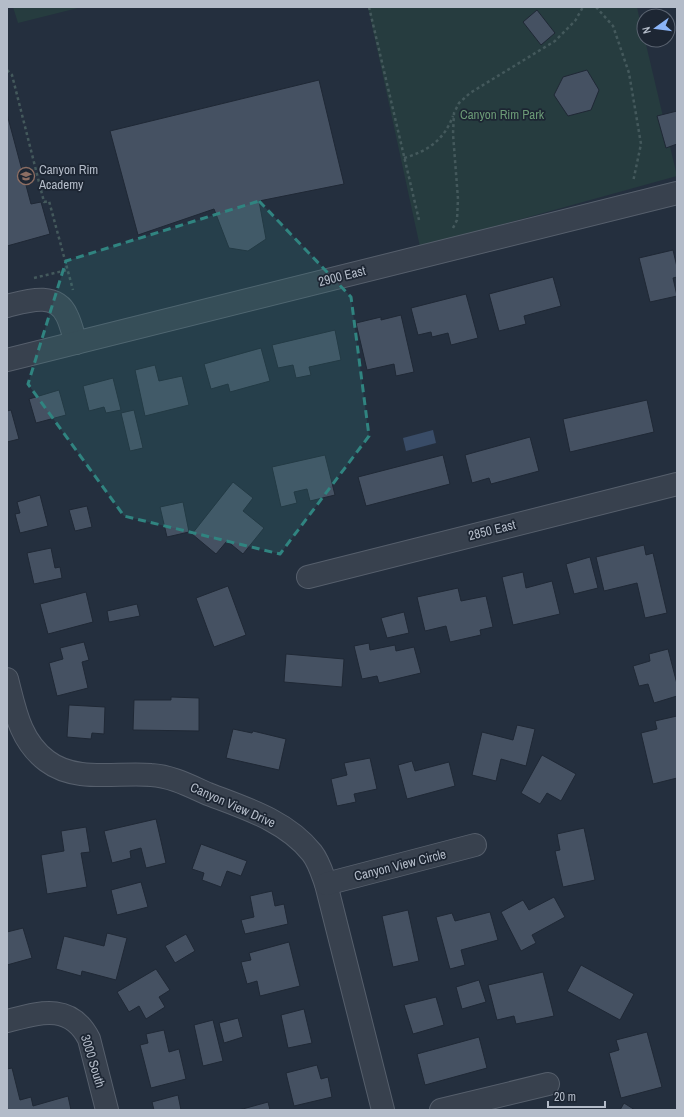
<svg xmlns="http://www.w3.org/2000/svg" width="684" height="1117" font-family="'Archivo Narrow',sans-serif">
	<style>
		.green { fill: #263c3f }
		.water { fill: #394c67 }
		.building { fill: #455162; stroke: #1f2835 }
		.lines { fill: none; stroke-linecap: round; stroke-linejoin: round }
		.minor-casing { stroke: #565f6c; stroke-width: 24 }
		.path { stroke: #44595c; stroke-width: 2.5; stroke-dasharray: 3 3; stroke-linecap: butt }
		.minor { stroke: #38414e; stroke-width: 22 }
		.marked { fill: #308480; fill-opacity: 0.2; stroke: #308480; stroke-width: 3; stroke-dasharray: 8 5; stroke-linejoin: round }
		.labels { text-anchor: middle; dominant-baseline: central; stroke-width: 3.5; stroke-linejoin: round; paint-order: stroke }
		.park-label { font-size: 13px; fill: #6b9a76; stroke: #1d2633 }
		.poi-label { font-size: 13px; fill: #b4bcc9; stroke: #1d2633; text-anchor: start }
		.street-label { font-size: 13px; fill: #b4bcc9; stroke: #1d2633 }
	</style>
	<rect width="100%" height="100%" fill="#242f3e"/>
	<g class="green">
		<path d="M13,7h69l-64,16z"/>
		<path d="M368,7h269l7,33h1l32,136 -257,71z"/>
	</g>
	<path class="water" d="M433,430l3,13 -30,8 -3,-13z"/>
	<g class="building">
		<path d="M537,10l18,23 -14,12 -18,-23z"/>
		<path d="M587,70l12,20 -8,20 -23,6 -14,-21 9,-18z"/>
		<path d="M319,80l25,104 -85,17 7,38 -18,12 -19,-3 -15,-39 -76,26 -28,-104z"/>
		<path d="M677,111v33l-11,4 -9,-32z"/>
		<path d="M7,114l24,90 10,-2 9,32 -43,12z"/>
		<path d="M673,250l4,17v10l-4,1 4,18 -27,6 -11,-44z"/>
		<path d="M553,277l8,29 -37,10 2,8 -27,7 -10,-37z"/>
		<path d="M466,294l12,44 -27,7 -3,-12 -16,4 -1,-5 -13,3 -7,-27z"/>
		<path d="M401,315l13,57 -18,4 -2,-12 -27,6 -11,-47 25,-6v3z"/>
		<path d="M335,330l6,30 -32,7 2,8 -15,3 -3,-13 -15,3 -6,-23z"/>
		<path d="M261,348l9,33 -40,11 -2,-8 -17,5 -7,-25z"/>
		<path d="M155,365l4,16 23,-5 7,29 -44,11 -10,-46z"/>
		<path d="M113,378l8,32 -15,3 -2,-6 -15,4 -6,-25z"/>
		<path d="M59,390l7,25 -30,8 -7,-24z"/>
		<path d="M647,400l7,32 -84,20 -7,-33z"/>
		<path d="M11,410l8,29 -12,3v-31z"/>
		<path d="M134,410l9,38 -13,3 -9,-38z"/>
		<path d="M530,437l9,34 -48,13 -2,-6 -17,5 -7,-28z"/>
		<path d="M325,455l10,40 -25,6 -3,-12 -13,3 3,11 -16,4 -9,-40z"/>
		<path d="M443,455l7,29 -84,22 -8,-29z"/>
		<path d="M233,482l20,16 -10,13 21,17 -21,26 -16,-13 -11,13 -24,-20z"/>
		<path d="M40,495l8,31 -28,7 -5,-19 5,-1 -3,-11z"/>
		<path d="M183,502l6,30 -22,5 -7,-30z"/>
		<path d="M87,506l5,21 -17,4 -6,-21z"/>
		<path d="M644,545l2,10 7,-2 14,60 -22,5 -8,-35 -33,8 -8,-34z"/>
		<path d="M51,548l4,20 5,-1 2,11 -28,6 -7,-31z"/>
		<path d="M590,557l8,31 -24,6 -8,-30z"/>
		<path d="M523,572l3,16 26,-7 8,33 -47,11 -11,-48z"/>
		<path d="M228,586l18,49 -32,12 -18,-49z"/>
		<path d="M458,588l3,13 25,-5 7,31 -13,3 1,5 -31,7 -4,-16 -21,5 -8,-34z"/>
		<path d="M86,592l7,30 -45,12 -8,-30z"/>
		<path d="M137,604l3,12 -31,6 -2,-11z"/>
		<path d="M404,612l5,21 -22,5 -6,-20z"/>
		<path d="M84,642l5,18 -7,2 6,26 -31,8 -8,-33 14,-4 -3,-11z"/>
		<path d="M369,643l1,7 25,-5 1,6 18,-4 7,26 -42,10 -2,-7 -15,3 -8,-33z"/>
		<path d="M668,649l9,35v12l-23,7 -6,-19 -9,2 -6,-20 17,-5 -1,-7z"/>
		<path d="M286,654l58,5 -2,28 -58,-5z"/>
		<path d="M171,697l28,1v33l-66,-1 1,-30h37z"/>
		<path d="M69,705l36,2 -1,27 -12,-1 -1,6 -24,-2z"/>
		<path d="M677,716v62l-24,6 -12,-51 16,-4 -2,-8z"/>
		<path d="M517,725l18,4 -9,37 -25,-7 -5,22 -24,-6 10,-43 31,8z"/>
		<path d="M233,729l19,4 1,-2 33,8 -7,31 -53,-12z"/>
		<path d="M542,755l34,19 -15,27 -14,-8 -7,11 -19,-11z"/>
		<path d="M370,758l7,31 -23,5 2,8 -19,4 -6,-27 16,-4 -3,-12z"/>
		<path d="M412,761l3,10 34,-9 6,24 -48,13 -9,-34z"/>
		<path d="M156,819l10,44 -20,5 -5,-20 -11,3 1,7 -19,5 -8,-32z"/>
		<path d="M86,827l4,25 -9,1 6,34 -40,7 -6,-39 23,-4 -3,-20z"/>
		<path d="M584,828l11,52 -32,7 -8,-36 5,-1 -3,-16z"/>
		<path d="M201,844l46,17 -6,15 -14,-5 -6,16 -19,-7 2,-7 -12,-4z"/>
		<path d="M141,882l7,25 -31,8 -6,-25z"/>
		<path d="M272,891l3,15 9,-2 4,20 -43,10 -4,-14 13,-3 -4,-21z"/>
		<path d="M554,897l11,20 -33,18 4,8 -15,8 -20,-39 22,-12 6,10z"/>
		<path d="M408,910l11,51 -26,6 -11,-51z"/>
		<path d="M490,912l8,28 -37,10 4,15 -15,4 -14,-52 16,-4 3,8z"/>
		<path d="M23,928l9,30 -25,7v-33z"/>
		<path d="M107,933l20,5 -11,42 -34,-9 -1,5 -25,-7 8,-33 40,10z"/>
		<path d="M186,934l9,17 -20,12 -10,-17z"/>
		<path d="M289,942l11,44 -40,10 -3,-15 -10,3 -6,-22 10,-2 -2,-7z"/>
		<path d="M581,965l53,29 -14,26 -53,-29z"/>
		<path d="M156,969l14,21 -11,7 6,10 -19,12 -7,-13 -10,6 -12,-20z"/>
		<path d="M543,972l11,44 -38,8 -2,-8 -17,4 -9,-35z"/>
		<path d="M479,980l7,22 -24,7 -6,-22z"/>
		<path d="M436,997l8,28 -31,9 -9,-29z"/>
		<path d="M304,1009l8,34 -24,5 -7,-33z"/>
		<path d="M238,1018l5,19 -19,6 -5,-20z"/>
		<path d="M213,1020l10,41 -20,5 -9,-41z"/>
		<path d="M164,1030l5,22 10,-3 7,30 -35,9 -11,-43 8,-2 -2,-9z"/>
		<path d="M647,1032l15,55 -41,11 -12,-45 10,-3 -3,-10z"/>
		<path d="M479,1037l8,31 -62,17 -8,-31z"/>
		<path d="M317,1065l4,14 7,-2 4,20 -38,9 -8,-33z"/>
		<path d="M12,1068l8,32 11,-3 2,9 35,-10 3,14h-64v-41z"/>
		<path d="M178,1095l3,15h-27l-2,-8z"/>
		<path d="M268,1102l2,8h-31z"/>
		<path d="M624,1103l11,7h-15z"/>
	</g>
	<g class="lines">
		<g class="minor-casing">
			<g id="minor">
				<path d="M7,306c20,-5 49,-15 60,10 4,8 6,18 9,27"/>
				<path d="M7,360l670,-167"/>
				<path d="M308,577l369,-93"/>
				<path d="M7,679c8,31 13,62 40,82 29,22 70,11 104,14 20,1 39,11 57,19 37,14 79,27 104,59 7,9 10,20 14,31l57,226"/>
				<path d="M326,884l149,-39"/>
				<path d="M7,1021c32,-8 63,-19 82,18l18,71"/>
				<path d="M441,1110l107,-26"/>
			</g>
		</g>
		<g class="path">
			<path d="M369,7l50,213"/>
			<path d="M596,7l17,19 16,47 12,71 -8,38"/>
			<path d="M7,70l5,5 32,127 5,-1 24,89"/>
			<path d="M404,158c24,-7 40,-18 49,-42"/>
			<path d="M453,228l4,-8 1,-21 -5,-65 1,-21 5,-10 11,-10 85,-52 20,-20 8,-14"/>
			<path d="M34,278l33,-8"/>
		</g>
		<use href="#minor" class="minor"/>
	</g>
	<path class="marked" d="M259,201l92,96 18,139 -89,118 -156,-38 -96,-132 38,-123z"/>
	<defs>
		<g id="school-ring" transform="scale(0.9)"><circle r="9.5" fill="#1d2633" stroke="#8d6e63" stroke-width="1.5"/><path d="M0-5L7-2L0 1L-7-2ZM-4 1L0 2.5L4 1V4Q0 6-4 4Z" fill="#8d6e63"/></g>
	</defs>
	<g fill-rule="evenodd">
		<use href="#school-ring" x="26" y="176"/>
	</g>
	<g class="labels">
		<g class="park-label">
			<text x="502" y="114">Canyon Rim Park</text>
		</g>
		<g class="poi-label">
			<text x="39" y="169">Canyon Rim<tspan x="39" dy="15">Academy</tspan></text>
		</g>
		<g class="street-label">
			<text transform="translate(342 276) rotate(-14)">2900 East</text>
			<text transform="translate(492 530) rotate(-14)">2850 East</text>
			<text transform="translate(233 805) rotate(24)">Canyon View Drive</text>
			<text transform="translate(400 865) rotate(-14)">Canyon View Circle</text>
			<text transform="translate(93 1061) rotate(73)">3000 South</text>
		</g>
	</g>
	<rect width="684" height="1117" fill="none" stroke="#b4bcc9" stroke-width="16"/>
	<g transform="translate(656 28) rotate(256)"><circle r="19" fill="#1d2633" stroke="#59626f"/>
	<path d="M0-3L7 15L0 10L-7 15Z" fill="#8ab4f8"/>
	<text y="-6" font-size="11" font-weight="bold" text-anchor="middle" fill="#b4bcc9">N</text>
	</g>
	<path d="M548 1101v6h57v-6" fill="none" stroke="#b4bcc9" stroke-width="2"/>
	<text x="554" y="1101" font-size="12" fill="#b4bcc9" stroke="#1d2633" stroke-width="3" paint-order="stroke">20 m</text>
</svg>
